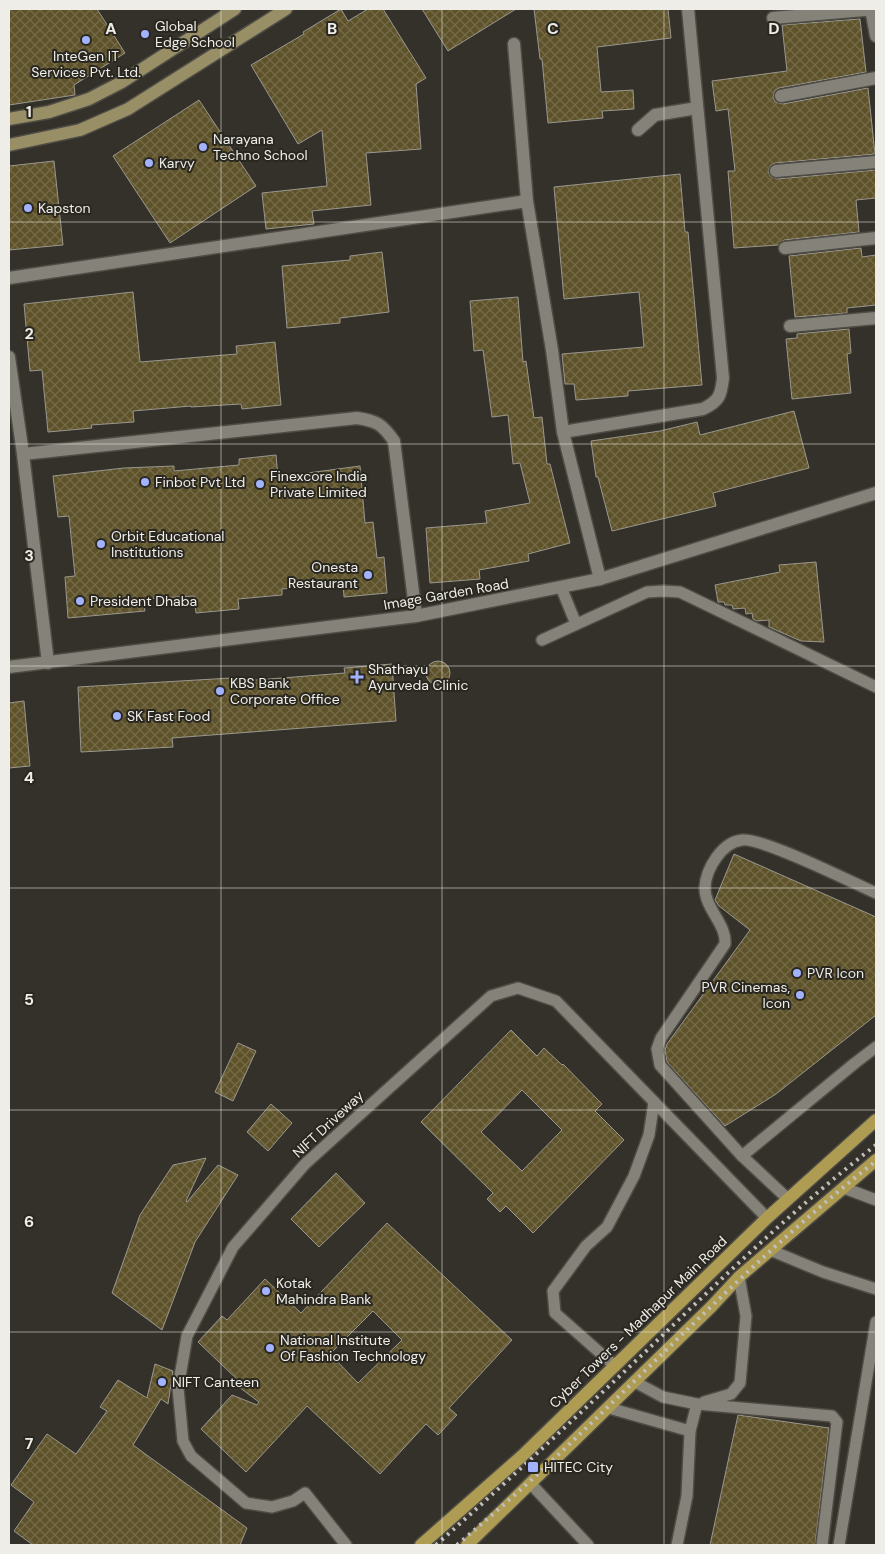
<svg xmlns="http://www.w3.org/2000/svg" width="885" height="1554" font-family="'DM Sans',sans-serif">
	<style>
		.building { fill: url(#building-cross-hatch); stroke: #9a978e; fill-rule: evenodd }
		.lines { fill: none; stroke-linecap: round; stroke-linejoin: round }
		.lane-casing { stroke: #4e4c45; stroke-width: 14 }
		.street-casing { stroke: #4e4c45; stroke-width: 15 }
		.secondary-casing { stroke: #4e4c45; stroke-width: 15 }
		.primary-casing { stroke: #4e4c45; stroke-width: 15 }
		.lane { stroke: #848279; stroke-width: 11 }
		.street { stroke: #848279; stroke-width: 12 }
		.secondary { stroke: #998f66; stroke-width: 12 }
		.primary { stroke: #af9c53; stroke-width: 12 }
		.rail { stroke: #c1bfba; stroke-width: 4; stroke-dasharray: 2.5 5; stroke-linecap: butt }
		.grid { fill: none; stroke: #efede8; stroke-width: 1; stroke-opacity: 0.55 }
		.poi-dot { fill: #a2b2fd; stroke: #292720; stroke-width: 2 }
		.labels { text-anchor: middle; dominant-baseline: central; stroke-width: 4; stroke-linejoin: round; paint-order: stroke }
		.poi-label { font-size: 14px; fill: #efede8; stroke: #292720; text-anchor: start }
		.street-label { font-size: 14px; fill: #efede8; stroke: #292720 }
		.grid-label { font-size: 16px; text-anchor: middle; font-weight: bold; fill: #efede8; stroke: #292720; stroke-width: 4; stroke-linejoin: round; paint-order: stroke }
	</style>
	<defs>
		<pattern id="building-cross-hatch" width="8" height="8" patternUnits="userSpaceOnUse" patternTransform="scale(1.25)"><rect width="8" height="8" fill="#5d5229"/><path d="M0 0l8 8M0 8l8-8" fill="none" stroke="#756b48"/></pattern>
	</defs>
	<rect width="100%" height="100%" fill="#333129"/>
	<g class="building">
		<path d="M9,9h88l28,44 -51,32 1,10 -66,10z"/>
		<path d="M341,9l7,12 20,-12h15l43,69 -10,6 5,65 -55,4 5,52 -59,6 2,13 -48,5 -4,-36 65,-7 -5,-56 -24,14 -47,-79 53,-31 -1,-2z"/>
		<path d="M422,9h94l-68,42z"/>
		<path d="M534,9h134l3,29 -74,9 4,45 32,-2 1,19 -32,2 1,7 -55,5 -6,-64h-2z"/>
		<path d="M860,19l6,53 -87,16 -4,2 -2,7 2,5 8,2 85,-16 7,66 -100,9 -4,2 -3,6 2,5 7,3 99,-9v28l-20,2 3,32 -75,8 -6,5 -44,3 -6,-77h7l-7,-62 -12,2 -4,-30 75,-10 -5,-46z"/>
		<path d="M199,100l57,86 -86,57 -57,-87z"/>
		<path d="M54,161l9,84 -54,5v-84z"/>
		<path d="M680,174l5,58h3l14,153 -74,6v5l-52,4 -2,-16h-9l-3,-30 82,-7 -5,-55 -75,7 -10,-112z"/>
		<path d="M861,248l1,9 14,-2v50l-29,3v5l-52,4 -6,-61z"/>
		<path d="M382,252l7,60 -49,6v5l-53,5 -5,-62 68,-6v-4z"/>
		<path d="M133,292l7,70 97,-8 -1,-8 39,-4 6,63 -39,4 -1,-5 -50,3v-1l-58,5 1,11 -43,3 1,3 -44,4 -6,-62 -12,1 -6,-67z"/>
		<path d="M518,297l5,65 3,-1 8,57 8,-1 5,47h3l20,79 -42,11 1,7 -50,9 1,9 -50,4 -4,-55 61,-5 -2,-12 45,-8 -10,-40 -7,1 -5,-49 -16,2 -9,-67 -9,1 -4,-50z"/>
		<path d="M849,329l2,24 -4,1 4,39 -59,6 -6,-60 11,-1v-4z"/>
		<path d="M794,411l15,57 -96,25 3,13 -104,25 -14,-54h-2l-5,-36 69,-10 37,-9 3,13z"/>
		<path d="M276,455l2,22 82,-11 5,57 8,-1 4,36 7,-1 3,36 -43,4 -1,-14 -61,6v6l-44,4 1,10 -43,4 -2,-17 -51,3 2,12 -77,7 -3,-41 10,-1 -6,-60 -11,1 -5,-41 71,-8 50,-2v5l65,-6v-6z"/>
		<path d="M816,562l8,80 -23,-1 -32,-14v-7l-12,1 -4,-2 -1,-6 -6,1 -1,-6 -12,1 -1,-4h-7l-1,-3h-6l-3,-17 65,-13 -1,-7z"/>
		<circle cx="438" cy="673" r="12"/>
		<path d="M392,664l4,57 -224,17 1,9 -92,5 -3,-65 153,-9v4l114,-9 -1,-5z"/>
		<path d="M24,701l6,65 -21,2v-65z"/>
		<path d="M734,854l142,63v98l-100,79 -51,32 -58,-64 -2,-12 2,-6 83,-114 -31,-24 -4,-6z"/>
		<path d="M511,1030l26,26 7,-8 18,17 1,-1 39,40 -7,7 29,29 -91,93 -27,-27 -6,6 -13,-13 6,-6 -72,-71zM522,1090l40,40 -40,41 -41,-39z"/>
		<path d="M238,1043l18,8 -23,50 -18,-9z"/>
		<path d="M271,1104l21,19 -24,28 -21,-19z"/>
		<path d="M206,1158l-20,43 1,1 31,-37 20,10 -43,67 -33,88 -50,-37 28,-78 33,-50z"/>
		<path d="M336,1173l29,30 -46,44 -28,-28z"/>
		<path d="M387,1223l125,117 -63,68 8,7 -19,20 -12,-11 -46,50 -73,-68 -61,66 -45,-43 31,-34 25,10 2,-3 -20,-15 3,-3 -44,-42 24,-26 5,4 38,-41 36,34zM373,1311l29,29 -44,43 -28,-29z"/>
		<path d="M155,1364l18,7 -5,33 -7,-5 -28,46 114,83 -7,17h-207l-19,-14 20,-29 -23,-17 36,-51 29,20 31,-43 -7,-4 18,-27 29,18z"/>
		<path d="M738,1415l91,13 -14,117h-105z"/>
	</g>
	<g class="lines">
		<g class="lane-casing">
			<g id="lane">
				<path d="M561,587l15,37"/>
				<path d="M542,640l105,-48 16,-1 17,1 196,95"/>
				<path d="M742,1156l113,-93 21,-16"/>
				<path d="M844,1188l32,12"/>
				<path d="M788,1199l-46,-43 -82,-91 -3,-16 4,-11 64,-94c2,-20 -21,-36 -20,-57 1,-18 17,-45 37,-47 20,-3 111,43 134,53"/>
				<path d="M770,1250l53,22 53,17"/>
				<path d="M615,1366l-60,-53 -2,-22 33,-45 21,-19 27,-51 15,-41 5,-33"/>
				<path d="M635,1382l28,15 34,7 135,12 5,6 -15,123"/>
				<path d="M704,1402l27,-8 9,-11 6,-67 -7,-39"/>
				<path d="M609,1408l81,23"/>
				<path d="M531,1484l57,61"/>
				<path d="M346,1545l-41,-52 -12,8 -21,6 -26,-4 -55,-47 -8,-15 -5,-53 9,-52 46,-89 72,-83 186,-168 27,-8 38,13 211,217"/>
				<path d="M677,1545l10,-49 3,-65 7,-27"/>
				<path d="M839,1545l37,-223"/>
			</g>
		</g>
		<g class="street-casing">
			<g id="street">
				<path d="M871,9l5,27"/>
				<path d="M773,18l103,-9"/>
				<path d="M514,44l13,157 25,149 11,82 37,147"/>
				<path d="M781,96l95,-18"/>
				<path d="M638,130l17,-15 42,-7"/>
				<path d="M776,171l100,-9"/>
				<path d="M785,248l91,-10"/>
				<path d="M9,278l518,-77"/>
				<path d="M790,326l86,-8"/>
				<path d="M9,357l14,97"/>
				<path d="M563,432l140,-23c16,-8 18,-13 20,-31l-35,-369"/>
				<path d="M48,663l-25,-209 334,-36c20,3 25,6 37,23l22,175"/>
				<path d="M9,667l407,-51 184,-37 276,-86"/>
			</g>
		</g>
		<g class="secondary-casing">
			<g id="secondary">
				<path d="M9,119l40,-7 40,-13 33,-17 113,-73"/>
				<path d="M9,145l71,-15 48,-21 158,-100"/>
			</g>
		</g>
		<g class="primary-casing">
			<g id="primary">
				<path d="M421,1545l101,-89 245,-238 109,-98"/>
				<path d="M467,1545l244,-238 28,-30 137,-117"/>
			</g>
		</g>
		<use href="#lane" class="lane"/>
		<use href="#street" class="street"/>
		<use href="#secondary" class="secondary"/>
		<use href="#primary" class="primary"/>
		<g class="rail">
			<path d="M436,1545c70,-62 138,-126 206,-190 76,-73 151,-146 234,-210"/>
			<path d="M457,1545c28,-24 56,-48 83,-73 111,-104 216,-217 336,-311"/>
		</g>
	</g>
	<path class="grid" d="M221,9v1536M442,9v1536M664,9v1536M9,222h867M9,444h867M9,666h867M9,888h867M9,1110h867M9,1332h867"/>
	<g class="poi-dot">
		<circle cx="145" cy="34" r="5"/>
		<circle cx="86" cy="40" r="5"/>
		<circle cx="203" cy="147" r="5"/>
		<circle cx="149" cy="163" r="5"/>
		<circle cx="28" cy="208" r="5"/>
		<circle cx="145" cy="482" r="5"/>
		<circle cx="260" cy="484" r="5"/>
		<circle cx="101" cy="544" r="5"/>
		<circle cx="368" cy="575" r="5"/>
		<circle cx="80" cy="601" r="5"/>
		<path d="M354.5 669.5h5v5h5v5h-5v5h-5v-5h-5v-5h5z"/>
		<circle cx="220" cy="691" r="5"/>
		<circle cx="117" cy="716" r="5"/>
		<circle cx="797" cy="973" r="5"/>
		<circle cx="800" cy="995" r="5"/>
		<circle cx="266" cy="1291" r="5"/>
		<circle cx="270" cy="1348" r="5"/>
		<circle cx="162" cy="1382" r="5"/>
		<rect x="527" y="1461" width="12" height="12" rx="2.5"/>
	</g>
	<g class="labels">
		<g class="poi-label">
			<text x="155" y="26">Global<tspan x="155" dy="16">Edge School</tspan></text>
			<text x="86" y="56" text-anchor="middle">InteGen IT<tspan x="86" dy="16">Services Pvt. Ltd.</tspan></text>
			<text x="213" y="139">Narayana<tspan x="213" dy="16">Techno School</tspan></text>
			<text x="159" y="163">Karvy</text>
			<text x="38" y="208">Kapston</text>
			<text x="270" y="476">Finexcore India<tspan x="270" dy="16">Private Limited</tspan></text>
			<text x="155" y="482">Finbot Pvt Ltd</text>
			<text x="111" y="536">Orbit Educational<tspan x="111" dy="16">Institutions</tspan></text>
			<text x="358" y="567" text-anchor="end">Onesta<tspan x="358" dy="16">Restaurant</tspan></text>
			<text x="90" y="601">President Dhaba</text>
			<text x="368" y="669">Shathayu<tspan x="368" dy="16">Ayurveda Clinic</tspan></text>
			<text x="230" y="683">KBS Bank<tspan x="230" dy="16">Corporate Office</tspan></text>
			<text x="127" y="716">SK Fast Food</text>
			<text x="807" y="973">PVR Icon</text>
			<text x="790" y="987" text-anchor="end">PVR Cinemas,<tspan x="790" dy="16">Icon</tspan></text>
			<text x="276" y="1283">Kotak<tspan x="276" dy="16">Mahindra Bank</tspan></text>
			<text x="280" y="1340">National Institute<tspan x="280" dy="16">Of Fashion Technology</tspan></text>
			<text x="172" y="1382">NIFT Canteen</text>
			<text x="544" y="1467">HITEC City</text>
		</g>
		<g class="street-label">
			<text transform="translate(446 594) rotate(-10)">Image Garden Road</text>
			<text transform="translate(328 1124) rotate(-43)">NIFT Driveway</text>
			<text transform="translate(638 1322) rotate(-44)">Cyber Towers - Madhapur Main Road</text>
		</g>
	</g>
	<g class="grid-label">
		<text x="111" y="34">A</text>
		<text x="332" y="34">B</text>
		<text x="553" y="34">C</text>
		<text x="774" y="34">D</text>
		<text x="29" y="117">1</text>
		<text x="29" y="339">2</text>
		<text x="29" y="561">3</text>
		<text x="29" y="783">4</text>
		<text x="29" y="1005">5</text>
		<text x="29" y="1227">6</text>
		<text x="29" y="1449">7</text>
	</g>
	<rect width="885" height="1554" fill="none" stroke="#efede8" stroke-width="20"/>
</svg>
